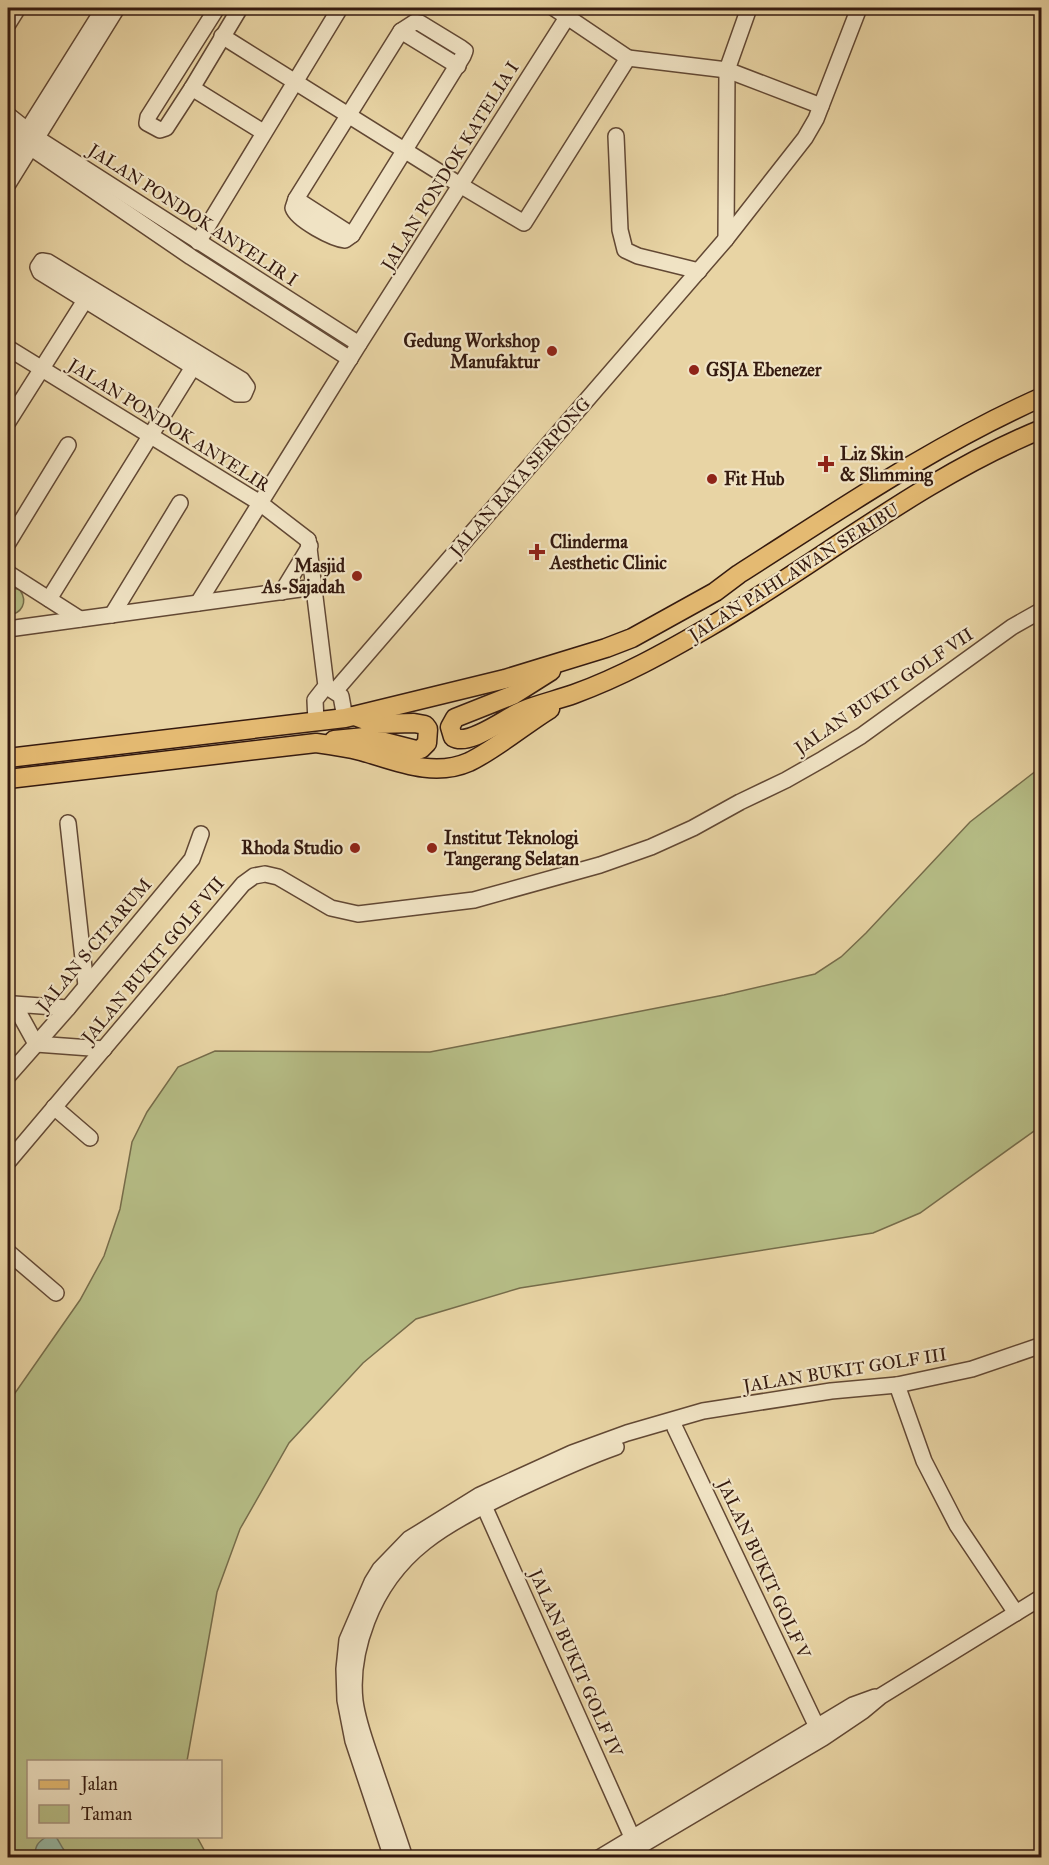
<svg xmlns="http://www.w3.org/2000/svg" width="1049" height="1865" font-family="'IM FELL Great Primer',serif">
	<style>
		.green { fill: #b6bd86; stroke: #766c4a; stroke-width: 1.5 }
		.water { fill: #97b8a4; stroke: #707968; stroke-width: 1.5 }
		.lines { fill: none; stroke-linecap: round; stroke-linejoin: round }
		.minor-casing { stroke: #624834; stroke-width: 18 }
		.major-casing { stroke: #351a0f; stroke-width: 21 }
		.minor { stroke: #f0e3c4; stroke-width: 15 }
		.major { stroke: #e4ba72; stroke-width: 18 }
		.poi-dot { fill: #8f2418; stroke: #f0e3c4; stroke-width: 2 }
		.labels { text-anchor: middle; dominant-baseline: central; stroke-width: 4.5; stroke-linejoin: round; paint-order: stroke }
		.street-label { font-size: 18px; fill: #351a0f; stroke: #f0e3c4 }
		.poi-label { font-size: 18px; font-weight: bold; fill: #351a0f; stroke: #f0e3c4; text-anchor: start }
	</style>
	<rect width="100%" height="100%" fill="#e8d4a4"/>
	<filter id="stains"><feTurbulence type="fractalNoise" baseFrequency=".00333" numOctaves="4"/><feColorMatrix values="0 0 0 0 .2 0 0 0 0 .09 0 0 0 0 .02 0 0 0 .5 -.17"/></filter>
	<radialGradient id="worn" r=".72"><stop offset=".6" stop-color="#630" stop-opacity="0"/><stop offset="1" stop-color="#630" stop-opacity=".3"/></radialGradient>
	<g class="green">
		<path d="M8,586l12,4c8,12 2,24 -12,25z"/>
		<path d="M1041,767v359l-121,87 -47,20 -353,55 -104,31 -53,44 -74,80 -49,86 -23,63 -30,169 -159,1v74l169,1 11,20h-200v-454l72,-103 24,-44 16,-47 12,-67 15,-30 31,-45 37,-16 215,1 294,-57 91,-21 26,-17 25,-24 104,-111z"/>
	</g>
	<path class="water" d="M46,1837h10c3,4 5,9 8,13 9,9 20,3 30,7h-59c0,-11 2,-14 11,-20z"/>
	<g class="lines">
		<g class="minor-casing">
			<g id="minor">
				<path d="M217,8l-69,109 -1,6 13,7 6,-2 26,-40 48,-80"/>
				<path d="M415,22l5,1 41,25 4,3 -2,5 -111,179 -7,5c-12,-1 -48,-20 -52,-32l3,-9 105,-168z"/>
				<path d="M8,24l10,-16"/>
				<path d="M401,31l57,35"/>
				<path d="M222,36l238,149 64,38 104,-165 -74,-50"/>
				<path d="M628,58l99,12 94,36"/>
				<path d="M192,88l71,44"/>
				<path d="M8,115l29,23 322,206"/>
				<path d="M8,132l183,125 159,102"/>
				<path d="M616,136l4,94 5,20 13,6 61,15"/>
				<path d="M8,161l96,-153"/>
				<path d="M8,184l109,-176"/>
				<path d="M296,199l56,36"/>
				<path d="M726,239l1,-169 22,-62"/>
				<path d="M198,242l142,-234"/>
				<path d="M42,261l6,1 194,118 5,7 -3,7h-7l-197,-122 -2,-5z"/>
				<path d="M8,348l252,155 48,37"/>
				<path d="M8,422l81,-128"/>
				<path d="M308,540l17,138 1,8 -11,14 1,22"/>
				<path d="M8,543l60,-98"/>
				<path d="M8,573l72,46"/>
				<path d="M282,592l28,-46"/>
				<path d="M49,599l144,-232"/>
				<path d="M198,603l161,-259 214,-336"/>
				<path d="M112,615l68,-112"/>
				<path d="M8,629l307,-42"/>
				<path d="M327,687l14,9 4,22"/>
				<path d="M335,691l391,-452 79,-101 11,-19 43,-111"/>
				<path d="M68,823l18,163"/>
				<path d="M68,1008l-54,-4 22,40 68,5"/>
				<path d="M8,1076l60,-68 115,-138 9,-11 9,-25"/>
				<path d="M54,1107l36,31"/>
				<path d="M8,1162l235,-278 11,-8 11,-2 13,3 53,31 27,6 116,-14 126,-35 51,-18 42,-19 47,-26 46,-22 37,-21 38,-23 151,-109 30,-17"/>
				<path d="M8,1252l48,41"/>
				<path d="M897,1385l27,76 33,64 59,88"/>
				<path d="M675,1428l142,299"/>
				<path d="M484,1506l148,331"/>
				<path d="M392,1858l-39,-117 -8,-41 -1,-31 3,-29 25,-58 8,-13 29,-30 71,-44 92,-42 55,-20 76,-22 128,-20 66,-6 75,-16 70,-24"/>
				<path d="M405,1858c-10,-31 -21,-61 -31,-91 -7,-21 -16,-43 -19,-66 -3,-27 2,-54 12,-80 28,-73 82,-98 149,-131 32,-15 66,-31 100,-43"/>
				<path d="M599,1858l254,-153 22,-8"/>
				<path d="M620,1858l203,-120 40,-27 18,-15 161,-99"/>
			</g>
		</g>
		<g class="major-casing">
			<g id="major">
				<path d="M551,671l-38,24 -58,23 -5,9 3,10c16,10 52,-19 69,-26 17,-7 35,-11 52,-17 47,-17 92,-42 135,-67 111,-65 213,-149 333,-198"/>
				<path d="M334,740l31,-3 51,13 5,-1 6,-6 1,-14 -3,-4 -11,-2 -38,1 -21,-8"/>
				<path d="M8,758l337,-40 160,-39 101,-31 26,-10 83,-46 24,-18c99,-63 195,-129 303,-177"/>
				<path d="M8,779l308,-36c15,2 30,4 45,8 35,10 72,27 108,11 27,-13 55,-37 81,-53"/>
			</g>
		</g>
		<use href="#minor" class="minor"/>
		<use href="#major" class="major"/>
	</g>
	<g class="poi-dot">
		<circle cx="552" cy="351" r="6"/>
		<circle cx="694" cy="370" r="6"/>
		<path d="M823 455h6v6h6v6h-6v6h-6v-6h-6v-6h6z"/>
		<circle cx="712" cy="479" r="6"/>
		<path d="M534 543h6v6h6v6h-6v6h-6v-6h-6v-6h6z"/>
		<circle cx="357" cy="576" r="6"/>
		<circle cx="355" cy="848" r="6"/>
		<circle cx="432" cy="848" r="6"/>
	</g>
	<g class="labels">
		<g class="street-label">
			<text transform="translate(450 166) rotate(-58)">JALAN PONDOK KATELIA I</text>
			<text transform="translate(193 215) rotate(33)">JALAN PONDOK ANYELIR I</text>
			<text transform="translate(169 425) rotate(32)">JALAN PONDOK ANYELIR</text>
			<text transform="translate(520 477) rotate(-49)">JALAN RAYA SERPONG</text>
			<text transform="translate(794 572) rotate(-32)">JALAN PAHLAWAN SERIBU</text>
			<text transform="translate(884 691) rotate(-34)">JALAN BUKIT GOLF VII</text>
			<text transform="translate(94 945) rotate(-50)">JALAN S CITARUM</text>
			<text transform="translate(153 960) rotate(-50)">JALAN BUKIT GOLF VII</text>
			<text transform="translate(845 1370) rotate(-9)">JALAN BUKIT GOLF III</text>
			<text transform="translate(764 1569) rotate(65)">JALAN BUKIT GOLF V</text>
			<text transform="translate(576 1663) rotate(66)">JALAN BUKIT GOLF IV</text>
		</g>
		<g class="poi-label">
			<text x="540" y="341" text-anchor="end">Gedung Workshop<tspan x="540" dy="21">Manufaktur</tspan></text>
			<text x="706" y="370">GSJA Ebenezer</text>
			<text x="840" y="454">Liz Skin<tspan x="840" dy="21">&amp; Slimming</tspan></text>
			<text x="724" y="479">Fit Hub</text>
			<text x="550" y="542">Clinderma<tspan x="550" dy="21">Aesthetic Clinic</tspan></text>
			<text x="345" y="566" text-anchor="end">Masjid<tspan x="345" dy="21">As-Sajadah</tspan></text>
			<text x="444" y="838">Institut Teknologi<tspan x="444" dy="21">Tangerang Selatan</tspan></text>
			<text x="343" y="848" text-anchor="end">Rhoda Studio</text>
		</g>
	</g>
	<rect width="1049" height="1865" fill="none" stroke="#e8d4a4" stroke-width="30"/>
	<rect x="9" y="9" width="1031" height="1847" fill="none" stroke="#351a0f" stroke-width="3"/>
	<rect x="15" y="15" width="1019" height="1835" fill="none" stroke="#351a0f" stroke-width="1.5"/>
	<rect x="27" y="1760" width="195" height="78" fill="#f0e3c4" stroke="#a5937c" stroke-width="1.5"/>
	<rect x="39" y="1780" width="30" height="9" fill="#e4ba72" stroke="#a5937c" stroke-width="1.5"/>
	<text x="81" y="1790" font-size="18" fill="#351a0f">Jalan</text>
	<rect x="39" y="1805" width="30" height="18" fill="#b6bd86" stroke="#a5937c" stroke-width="1.5"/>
	<text x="81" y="1820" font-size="18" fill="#351a0f">Taman</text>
	<rect width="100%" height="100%" filter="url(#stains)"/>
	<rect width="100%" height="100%" fill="url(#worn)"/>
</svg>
